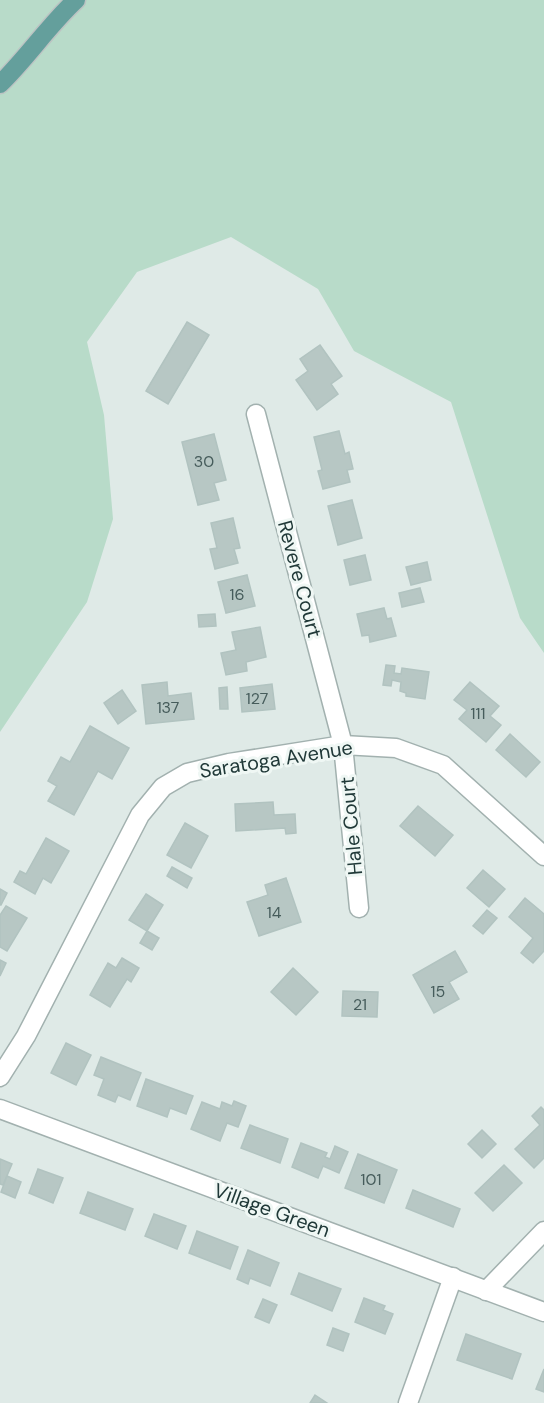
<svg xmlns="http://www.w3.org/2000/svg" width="544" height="1403" font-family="'DM Sans',sans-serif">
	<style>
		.green { fill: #b8dbc9 }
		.building { fill: #b7c7c4; stroke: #b1c3c0; stroke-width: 1.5 }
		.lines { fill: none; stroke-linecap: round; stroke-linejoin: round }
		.minor-casing { stroke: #a2b1af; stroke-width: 21 }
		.primary-casing { stroke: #bcc4c3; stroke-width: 21 }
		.minor { stroke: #fff; stroke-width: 18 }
		.primary { stroke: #649f9c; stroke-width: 18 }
		.labels { text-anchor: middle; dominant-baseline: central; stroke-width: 6; stroke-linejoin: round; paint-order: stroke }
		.number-label { font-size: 16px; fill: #465c5b }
		.street-label { font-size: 20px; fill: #203938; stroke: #eff7f4 }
	</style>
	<rect width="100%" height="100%" fill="#dfeae7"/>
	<path class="green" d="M0,0h544v653l-24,-35 -69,-216 -97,-51 -36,-62 -87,-52 -94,35 -50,70 17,73 9,104 -26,83 -87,130z"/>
	<g class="building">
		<path d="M187,322l22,13 -41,69 -22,-13z"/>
		<path d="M320,345l22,31 -11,8 7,10 -21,16 -21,-30 12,-9 -8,-12z"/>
		<path d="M339,431l6,23 4,-2 4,17 -6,1 3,12 -27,7 -5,-18 4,-1 -8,-33z"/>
		<path d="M214,434l12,46 -12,3 5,17 -21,5 -16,-63z"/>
		<path d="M352,500l10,38 -24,7 -10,-39z"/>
		<path d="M233,518l7,30 -6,1 4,14 -23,6 -5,-20 7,-1 -6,-25z"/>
		<path d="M365,555l6,25 -21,5 -6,-25z"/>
		<path d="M427,562l4,18 -20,5 -5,-18z"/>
		<path d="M247,575l8,31 -29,7 -8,-31z"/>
		<path d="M420,588l4,14 -22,5 -3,-14z"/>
		<path d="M384,608l3,11 4,-1 5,18 -26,6 -1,-7 -7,1 -5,-22z"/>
		<path d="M215,614l1,12 -17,1 -1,-12z"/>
		<path d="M260,627l6,30 -20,5 1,9 -21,4 -5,-22 15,-3 -4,-18z"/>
		<path d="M386,665l9,1 -1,7 7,1 1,-6 27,4 -4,27 -19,-3v-3l-6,-2 1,-9 -9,-2 -1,6 -8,-1z"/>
		<path d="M167,682l1,14 23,-3 3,26 -48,5 -4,-39z"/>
		<path d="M470,682l29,24 -9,10 11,9 -15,17 -27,-23 8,-9 -13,-10z"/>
		<path d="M272,684l3,25 -33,3 -2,-24z"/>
		<path d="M227,687l1,22h-8l-1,-21z"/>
		<path d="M122,690l14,21 -18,13 -14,-21z"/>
		<path d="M90,726l39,22 -17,31 -14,-8 -24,44 -26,-14 9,-15 -9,-5 13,-24 9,5z"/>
		<path d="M510,734l30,28 -14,15 -30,-27z"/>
		<path d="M273,802l1,13 21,-1 1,19 -10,1 -1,-6 -49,3 -1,-27z"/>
		<path d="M418,806l35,29 -18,21 -35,-30z"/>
		<path d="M185,823l23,13 -17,32 -24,-13z"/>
		<path d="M46,838l23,13 -18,32 -8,-5 -8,16 -21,-12 6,-11 6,3z"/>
		<path d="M172,867l20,11 -5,10 -20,-12z"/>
		<path d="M483,870l22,19 -16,18 -22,-19z"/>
		<path d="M286,878l15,44 -42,14 -12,-34 21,-7 -3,-10z"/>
		<path d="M0,889l7,4 -6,12h-1z"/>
		<path d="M146,894l17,11 -16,26 -18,-11z"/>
		<path d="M525,898l19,16v37l-11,12 -12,-10 12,-15 -24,-21z"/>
		<path d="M6,906l21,12 -20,33 -7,-4v-32z"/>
		<path d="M487,910l10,8 -14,16 -10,-8z"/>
		<path d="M147,931l12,7 -7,12 -12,-7z"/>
		<path d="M455,951l12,21 -18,10 10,17 -25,14 -21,-38z"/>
		<path d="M122,958l17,10 -8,14 -4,-3 -17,28 -20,-12 18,-32 8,5z"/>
		<path d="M0,960l6,3 -6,13z"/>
		<path d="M293,968l25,24 -22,23 -25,-23z"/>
		<path d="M343,991l35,1 -1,25 -35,-1z"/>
		<path d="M66,1043l25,12 -15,30 -25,-12z"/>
		<path d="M101,1057l40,16 -11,27 -12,-5 -3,7 -17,-7 6,-16 -10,-4z"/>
		<path d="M146,1079l47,17 -7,18 -16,-6 -3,9 -30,-11z"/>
		<path d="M234,1101l12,5 -8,21 -11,-4 -7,18 -29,-12 11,-27 18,7 2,-7 10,4z"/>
		<path d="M541,1107l3,3v48l-10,10 -19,-19 25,-24 -8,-9z"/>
		<path d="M250,1125l38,14 -8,24 -39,-15z"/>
		<path d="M482,1130l14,14 -14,14 -14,-14z"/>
		<path d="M301,1143l26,10 -2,4 5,2 5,-13 13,6 -9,21 -16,-7 -5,12 -26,-11z"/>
		<path d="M358,1154l39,16 -13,33 -39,-15z"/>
		<path d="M0,1159l12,5 -9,21 -3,-1z"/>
		<path d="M504,1165l18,18 -29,28 -18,-18z"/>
		<path d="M38,1169l25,9 -10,25 -24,-10z"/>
		<path d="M7,1176l14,6 -6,16 -14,-6z"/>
		<path d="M413,1190l47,19 -7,18 -47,-19z"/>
		<path d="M88,1192l45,17 -8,21 -45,-17z"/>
		<path d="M154,1214l32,12 -9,23 -32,-13z"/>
		<path d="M197,1231l41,16 -8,22 -41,-16z"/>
		<path d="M248,1250l31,13 -9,23 -20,-8 -2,6 -11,-5z"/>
		<path d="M299,1273l42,16 -9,22 -41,-17z"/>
		<path d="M364,1298l21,8 -2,4 10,4 -8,20 -30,-12z"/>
		<path d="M263,1299l14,6 -8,18 -14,-6z"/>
		<path d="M333,1328l16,6 -6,17 -16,-6z"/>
		<path d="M466,1334l55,20 -9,25 -55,-19z"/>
		<path d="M544,1369v23l-8,-3z"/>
		<path d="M315,1395l12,8h-17z"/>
	</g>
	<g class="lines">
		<g class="minor-casing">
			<g id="minor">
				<path d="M256,414l87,331 16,163"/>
				<path d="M0,1077l26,-41 114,-221 23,-28 24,-14 42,-10 114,-18 53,3 47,17 101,91"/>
				<path d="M0,1109l544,203"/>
				<path d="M486,1291l58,-60"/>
				<path d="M408,1403l45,-126"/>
			</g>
		</g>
		<g class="primary-casing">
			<path id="primary" d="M0,84c27,-26 48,-58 76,-84"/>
		</g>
		<use href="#minor" class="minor"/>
		<use href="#primary" class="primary"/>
	</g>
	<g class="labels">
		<g class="number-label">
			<text x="204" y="461">30</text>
			<text x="237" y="594">16</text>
			<text x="257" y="698">127</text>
			<text x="168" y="707">137</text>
			<text x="478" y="713">111</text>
			<text x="274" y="912">14</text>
			<text x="438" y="991">15</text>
			<text x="360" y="1004">21</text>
			<text x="371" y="1179">101</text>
		</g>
		<g class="street-label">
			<text transform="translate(300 579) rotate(75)">Revere Court</text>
			<text transform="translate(276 759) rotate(-9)">Saratoga Avenue</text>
			<text transform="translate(351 826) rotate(-95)">Hale Court</text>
			<text transform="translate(272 1210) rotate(20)">Village Green</text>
		</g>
	</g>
</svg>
